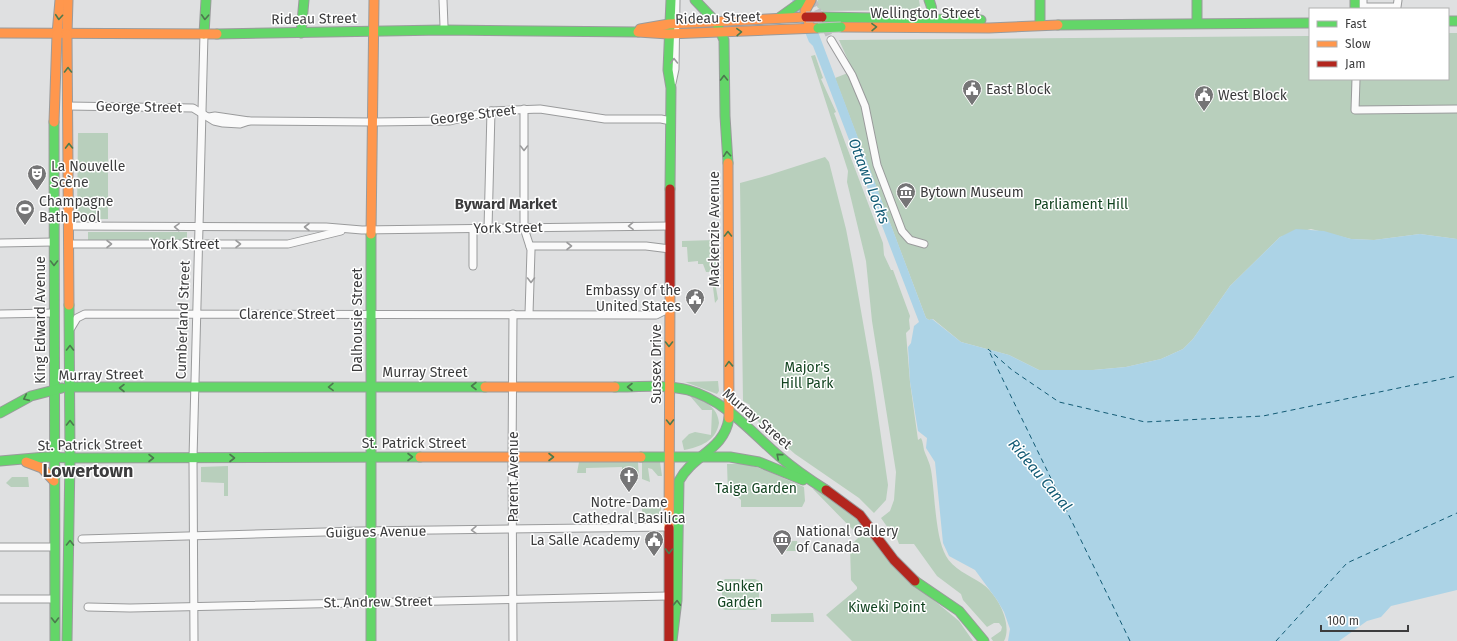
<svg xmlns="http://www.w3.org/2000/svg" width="1457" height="641" font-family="'Fira Sans',sans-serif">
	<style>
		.green { fill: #b8cfbc }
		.water { fill: #acd3e6 }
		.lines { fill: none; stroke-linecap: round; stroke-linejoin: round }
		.ferry { stroke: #135b75; stroke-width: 1; stroke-dasharray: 5 4; stroke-linecap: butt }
		.street-tunnel { stroke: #bebfc0; stroke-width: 7; stroke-dasharray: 7 3.5; stroke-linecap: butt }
		.street-casing { stroke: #9a9b9c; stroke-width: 9 }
		.fast-casing { stroke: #9a9b9c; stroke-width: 11 }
		.slow-casing { stroke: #9a9b9c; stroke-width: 11 }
		.jam-casing { stroke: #9a9b9c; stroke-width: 11 }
		.street { stroke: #fafafa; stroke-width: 7 }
		.fast { stroke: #63d668; stroke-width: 9 }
		.slow { stroke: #ff974d; stroke-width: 9 }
		.jam { stroke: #b3261e; stroke-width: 9 }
		.fast-bridge-casing { stroke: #bebebf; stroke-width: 11; stroke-linecap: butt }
		.jam-bridge-casing { stroke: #bebebf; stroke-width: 11; stroke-linecap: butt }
		.fast-bridge { stroke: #63d668; stroke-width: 9 }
		.jam-bridge { stroke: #b3261e; stroke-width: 9 }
		.oneway { stroke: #4c7a4e }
		.oneway2 { stroke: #9b9b9c }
		.labels { text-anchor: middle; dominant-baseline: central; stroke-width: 3; stroke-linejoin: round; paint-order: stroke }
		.street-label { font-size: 14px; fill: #3c3c3d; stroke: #fff }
		.poi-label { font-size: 14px; fill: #3c3c3d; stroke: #fff; text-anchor: start }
		.park-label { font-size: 14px; fill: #124320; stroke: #fff }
		.water-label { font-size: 15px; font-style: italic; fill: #135b75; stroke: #fff }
		.neighbourhood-label { font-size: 15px; font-weight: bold; fill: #3c3c3d; stroke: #fff }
		.district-label { font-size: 18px; font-weight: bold; fill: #3c3c3d; stroke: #fff }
	</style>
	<rect width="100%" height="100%" fill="#dfe0e1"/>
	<g class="green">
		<path d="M818,0h101l1,6 -2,4 -95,1 -5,-3 -2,-3z"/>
		<path d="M1448,33h9v206l-37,-5 -46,6 -23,-1 -40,-10 -31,8 -50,49 -37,53 -10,10 -22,10 -35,8 -33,3h-54l-30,-15 -48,-13 -28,-23 -4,1 -3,-2 -91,-240 18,-7 -14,-31 471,-4v43h138z"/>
		<path d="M815,55l8,23 -2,1 15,33 -2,1 49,130 1,12 7,15h2l17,46 -1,4 1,9 -4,4 4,49 8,58 3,-2c2,4 2,7 3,12 2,6 6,13 7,20 4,23 4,67 15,86 6,12 24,20 35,27 16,10 32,41 23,58h-11l-2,-3 10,-7 1,-4 -3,-4h-5l-7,4 -24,-27 -2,-6 -24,-18 -23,-32h-15l-3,-8 -8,-8 -7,-10 9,-7 4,-11 2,-28 -24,-151 -6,-60 -19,-79 1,-11 -37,-115z"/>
		<path d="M78,133h30v86h-29l-2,-4z"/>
		<path d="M825,157l4,5 17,67 7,36 19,109 16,111 -2,15 -12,13 -15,-15 -64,-44 -43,-38 -4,-5 2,-6 -7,-4 -3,-218 29,-8z"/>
		<rect x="88" y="232" width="99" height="8"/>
		<path d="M715,240l3,8 1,36 -1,-3 -3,1 3,17 -3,4 -4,-31h-5l-3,-8h-5v-3l-10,1 -1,-15h-5v-6z"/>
		<path d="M718,381l1,10 -2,3 -32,-12z"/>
		<path d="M690,396c14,4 28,11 29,27 -3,18 -19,24 -35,27l-2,-9 7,-7 6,-2 16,3 1,-25h-10z"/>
		<path d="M579,462h59l1,17h-2v4h-15v-16l-36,1v5h-9z"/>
		<path d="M642,462h18l2,14h-4l-6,-7 -4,-1 2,14 -8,-3z"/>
		<path d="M727,464h19l19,6 39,17 1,14 -3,6h-61v-7l-6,-6h-7z"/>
		<path d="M228,466v30h-4v-13l-23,-1v-15z"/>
		<path d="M12,477h16l1,10h-18l-5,-4z"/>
		<path d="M812,488l22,10 17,13 56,67 52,43 14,20h-121l-26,-26 31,-26v-2l-6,-7 -1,-34 8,-8v-3z"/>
		<path d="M644,503h14l3,3v14l-19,2v-15l2,-1z"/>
		<path d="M780,541h17l1,10h-18z"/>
		<path d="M725,579h30l4,2v26l-3,3h-31l-3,-2v-26z"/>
		<path d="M813,613l1,9h-43v-8z"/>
	</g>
	<path class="water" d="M792,0h14l120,318 3,2 3,-1 29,23 48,13 30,15h54l33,-3 35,-8 22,-10 10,-10 37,-53 50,-49 16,-8 28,2 27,8 23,1 46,-6 37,5v351l-66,16 -10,11 -14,4 -28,20h-331l2,-12 -6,-17 -7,-12 -22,-30 -26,-14 -6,-13 -8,-81 -9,-14 1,-10 -9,-7 -8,-49 -2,-35 3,-4 3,-17 5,-4 -106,-276 -4,-4z"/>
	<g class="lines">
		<g class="ferry">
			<path d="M1130,641l-142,-292 24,21 47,32 86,20 118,-6 194,-40"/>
			<path d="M1276,641l71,-78 110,-50"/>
		</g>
		<path class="street-tunnel" d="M813,0l18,40"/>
		<g class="street-casing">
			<g id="street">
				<path d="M443,0l1,26"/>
				<path d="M1363,0v7h34l1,-7"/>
				<path d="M831,40l21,35 13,31 12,59 25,66 8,9 14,4"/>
				<path d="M1356,79l-1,31 102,-1"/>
				<path d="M672,83l3,-14 1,-69"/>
				<path d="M68,106l125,2 21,13 9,2 17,1 9,-3"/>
				<path d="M524,109v119l7,22 -2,64"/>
				<path d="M209,117l6,-1 34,5 124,1 77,-1 41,-10 49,-2 65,10h56l10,2"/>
				<path d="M70,226l256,1 36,3 308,-4"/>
				<path d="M488,229l3,-118"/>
				<path d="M0,243l53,-1"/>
				<path d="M70,244h218l53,-13"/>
				<path d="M530,246h116l24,3"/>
				<path d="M473,266v-37"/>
				<path d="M0,314l53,-1"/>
				<path d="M71,328l6,-10 8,-4 571,1 8,-4 6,-8"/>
				<path d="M82,539l278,-8 309,-4"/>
				<path d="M0,547h54"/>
				<path d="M0,599h54"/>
				<path d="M88,607l42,1 538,-12"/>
				<path d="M194,641l-1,-183 11,-424"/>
				<path d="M513,641l-1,-179 1,-148"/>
			</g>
		</g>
		<g class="fast-casing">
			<g id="fast">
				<path d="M695,0l21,22 8,18 1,76 3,47"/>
				<path d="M1040,0v25"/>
				<path d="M1197,0v23"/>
				<path d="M1355,0v9"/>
				<path d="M822,17l159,3"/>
				<path d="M779,18l25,-18"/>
				<path d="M1448,21h9"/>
				<path d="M924,23c10,-5 9,-14 5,-23"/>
				<path d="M1058,25l252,-2"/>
				<path d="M301,33l3,-33"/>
				<path d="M204,34l2,-34"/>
				<path d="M217,34l226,-4 195,2"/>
				<path d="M54,122l1,519"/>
				<path d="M670,189l1,-101 -3,-18 3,-70"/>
				<path d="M371,234v407"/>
				<path d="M70,387h415"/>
				<path d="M615,387c24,0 50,-3 73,3 37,10 63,42 91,66 15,13 31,24 47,34"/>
				<path d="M0,413l31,-17 31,-8"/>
				<path d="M641,457h89l29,5 44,18"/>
				<path d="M70,458l350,-1"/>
				<path d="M0,461l46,-4 24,1"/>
				<path d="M915,581l44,30 25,30"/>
				<path d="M67,641l3,-183 -1,-153"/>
				<path d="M672,641l5,-41 2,-119c14,-27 45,-30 50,-63"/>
			</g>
		</g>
		<g class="slow-casing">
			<g id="slow">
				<path d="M809,24l-4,-13 6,-11"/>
				<path d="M841,27l148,1 69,-3"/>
				<path d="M640,29l29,-5 137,-7"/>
				<path d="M638,32l30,2 150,-6"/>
				<path d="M0,33l217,1"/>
				<path d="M57,34l3,-34"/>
				<path d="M67,34l1,-34"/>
				<path d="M67,34l2,271"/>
				<path d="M54,122l3,-88"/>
				<path d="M728,163l1,255"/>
				<path d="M371,234l3,-234"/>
				<path d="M485,387h130"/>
				<path d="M420,457h221"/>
				<path d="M26,462l16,6 12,13"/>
				<path d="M669,528l1,-238"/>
			</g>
		</g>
		<g class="jam-casing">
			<g id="jam">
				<path d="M670,290v-101"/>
				<path d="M826,490l34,25 34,45 21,21"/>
				<path d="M669,528v113"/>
			</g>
		</g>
		<use href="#street" class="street"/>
		<use href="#fast" class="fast"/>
		<use href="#slow" class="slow"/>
		<use href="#jam" class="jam"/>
		<g class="fast-bridge-casing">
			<path id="fast-bridge" d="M818,28l23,-1"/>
		</g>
		<g class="jam-bridge-casing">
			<path id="jam-bridge" d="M806,17h16"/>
		</g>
		<use href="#fast-bridge" class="fast-bridge"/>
		<use href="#jam-bridge" class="jam-bridge"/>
	</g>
	<defs><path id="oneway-chevron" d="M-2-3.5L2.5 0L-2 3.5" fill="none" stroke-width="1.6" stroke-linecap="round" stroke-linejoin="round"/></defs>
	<g class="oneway">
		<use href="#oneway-chevron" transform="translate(59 17) rotate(95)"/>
		<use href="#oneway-chevron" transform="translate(205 17) rotate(93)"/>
		<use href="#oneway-chevron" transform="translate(874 27) rotate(-1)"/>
		<use href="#oneway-chevron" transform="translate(739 32) rotate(-2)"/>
		<use href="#oneway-chevron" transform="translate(68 70) rotate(-90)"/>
		<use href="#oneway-chevron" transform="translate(724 78) rotate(-91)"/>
		<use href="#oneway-chevron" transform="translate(69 146) rotate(-91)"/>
		<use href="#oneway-chevron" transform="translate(727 154) rotate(-94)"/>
		<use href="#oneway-chevron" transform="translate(728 234) rotate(-90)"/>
		<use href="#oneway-chevron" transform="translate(54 263) rotate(90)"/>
		<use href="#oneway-chevron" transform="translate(669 344) rotate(90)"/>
		<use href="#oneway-chevron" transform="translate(70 348) rotate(-90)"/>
		<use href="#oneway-chevron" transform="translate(729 364) rotate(-92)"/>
		<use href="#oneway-chevron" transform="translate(474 386) rotate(180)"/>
		<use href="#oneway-chevron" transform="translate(331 387) rotate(179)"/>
		<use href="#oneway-chevron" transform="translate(630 387) rotate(-180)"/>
		<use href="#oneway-chevron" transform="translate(122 388) rotate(-180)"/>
		<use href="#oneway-chevron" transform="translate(26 398) rotate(156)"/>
		<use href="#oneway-chevron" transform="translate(670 422) rotate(89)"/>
		<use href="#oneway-chevron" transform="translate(70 423) rotate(-90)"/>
		<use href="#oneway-chevron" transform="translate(779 456) rotate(-139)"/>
		<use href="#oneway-chevron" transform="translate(410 457)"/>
		<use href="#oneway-chevron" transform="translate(551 457)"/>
		<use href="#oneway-chevron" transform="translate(151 458)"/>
		<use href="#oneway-chevron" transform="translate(232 458)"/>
		<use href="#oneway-chevron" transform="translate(70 543) rotate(-89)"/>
		<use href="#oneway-chevron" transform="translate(669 551) rotate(91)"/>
		<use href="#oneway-chevron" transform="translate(677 603) rotate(-88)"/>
		<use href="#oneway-chevron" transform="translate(55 620) rotate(90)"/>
	</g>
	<g class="oneway2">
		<use href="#oneway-chevron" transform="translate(674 61) rotate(-91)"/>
		<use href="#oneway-chevron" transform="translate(524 148) rotate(90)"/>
		<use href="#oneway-chevron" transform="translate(631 226) rotate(179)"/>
		<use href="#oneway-chevron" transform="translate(177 227) rotate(-179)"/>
		<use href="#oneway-chevron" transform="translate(307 227) rotate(-180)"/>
		<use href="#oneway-chevron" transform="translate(109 244)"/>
		<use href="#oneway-chevron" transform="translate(238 244)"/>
		<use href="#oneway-chevron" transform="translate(569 246)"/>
		<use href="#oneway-chevron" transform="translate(531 280) rotate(90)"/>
		<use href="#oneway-chevron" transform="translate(474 530) rotate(179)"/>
	</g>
	<defs>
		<g id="civic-pin" transform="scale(1)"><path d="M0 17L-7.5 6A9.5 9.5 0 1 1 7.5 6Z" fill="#757576" stroke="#fff"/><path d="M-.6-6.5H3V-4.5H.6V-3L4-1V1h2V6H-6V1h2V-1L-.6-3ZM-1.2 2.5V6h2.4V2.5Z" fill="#fff"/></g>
		<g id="theatre-pin" transform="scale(1)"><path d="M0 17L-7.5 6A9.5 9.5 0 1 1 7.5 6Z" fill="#757576" stroke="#fff"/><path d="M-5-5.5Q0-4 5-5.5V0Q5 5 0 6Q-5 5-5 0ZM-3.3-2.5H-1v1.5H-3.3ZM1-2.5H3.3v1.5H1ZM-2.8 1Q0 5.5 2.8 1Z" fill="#fff"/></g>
		<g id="museum-pin" transform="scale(1)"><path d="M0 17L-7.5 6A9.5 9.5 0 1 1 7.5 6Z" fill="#757576" stroke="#fff"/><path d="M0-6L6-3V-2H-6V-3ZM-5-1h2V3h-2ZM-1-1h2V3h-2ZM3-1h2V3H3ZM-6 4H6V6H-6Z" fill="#fff"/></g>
		<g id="stadium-pin" transform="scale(1)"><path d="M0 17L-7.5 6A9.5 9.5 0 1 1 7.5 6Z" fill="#757576" stroke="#fff"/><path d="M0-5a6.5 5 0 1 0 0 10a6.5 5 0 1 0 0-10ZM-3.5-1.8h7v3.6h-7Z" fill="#fff"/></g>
		<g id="church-pin" transform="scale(1)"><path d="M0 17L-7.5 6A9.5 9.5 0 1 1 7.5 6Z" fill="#757576" stroke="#fff"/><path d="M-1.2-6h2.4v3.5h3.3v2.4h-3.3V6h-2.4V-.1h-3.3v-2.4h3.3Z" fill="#fff"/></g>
	</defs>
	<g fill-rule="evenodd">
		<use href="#civic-pin" x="972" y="89"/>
		<use href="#civic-pin" x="1204" y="95"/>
		<use href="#theatre-pin" x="37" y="174"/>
		<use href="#museum-pin" x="906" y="192"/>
		<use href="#stadium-pin" x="25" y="209"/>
		<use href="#civic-pin" x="695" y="298"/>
		<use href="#church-pin" x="629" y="476"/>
		<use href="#museum-pin" x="782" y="539"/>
		<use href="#civic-pin" x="654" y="540"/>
	</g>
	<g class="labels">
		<g class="street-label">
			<text x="925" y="13">Wellington Street</text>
			<text transform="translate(718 18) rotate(-2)">Rideau Street</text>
			<text transform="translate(314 19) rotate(-1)">Rideau Street</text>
			<text transform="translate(139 107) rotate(1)">George Street</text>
			<text transform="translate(473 115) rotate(-7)">George Street</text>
			<text transform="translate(508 228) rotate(-1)">York Street</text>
			<text transform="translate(714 229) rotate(-90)">Mackenzie Avenue</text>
			<text x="185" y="244">York Street</text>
			<text x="287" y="314">Clarence Street</text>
			<text transform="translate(40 320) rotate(-90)">King Edward Avenue</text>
			<text transform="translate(183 320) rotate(-88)">Cumberland Street</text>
			<text transform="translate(357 320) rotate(-90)">Dalhousie Street</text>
			<text transform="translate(656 364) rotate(-90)">Sussex Drive</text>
			<text x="425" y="372">Murray Street</text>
			<text transform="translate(101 375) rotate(-1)">Murray Street</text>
			<text transform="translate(757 419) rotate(40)">Murray Street</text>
			<text x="414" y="443">St. Patrick Street</text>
			<text transform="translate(90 445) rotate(-1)">St. Patrick Street</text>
			<text transform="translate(513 477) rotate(-90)">Parent Avenue</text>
			<text transform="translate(376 532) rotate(-1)">Guigues Avenue</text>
			<text transform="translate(378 602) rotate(-1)">St. Andrew Street</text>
		</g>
		<g class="poi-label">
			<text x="986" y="89">East Block</text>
			<text x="1218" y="95">West Block</text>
			<text x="51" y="166">La Nouvelle<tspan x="51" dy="16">Scène</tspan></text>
			<text x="920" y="192">Bytown Museum</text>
			<text x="39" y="201">Champagne<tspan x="39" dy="16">Bath Pool</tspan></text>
			<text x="681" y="290" text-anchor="end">Embassy of the<tspan x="681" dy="16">United States</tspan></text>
			<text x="629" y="502" text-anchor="middle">Notre-Dame<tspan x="629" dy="16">Cathedral Basilica</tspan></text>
			<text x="796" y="531">National Gallery<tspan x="796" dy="16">of Canada</tspan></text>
			<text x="640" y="540" text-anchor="end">La Salle Academy</text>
		</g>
		<g class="park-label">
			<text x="1081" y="204">Parliament Hill</text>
			<text x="807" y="367">Major's<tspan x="807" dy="16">Hill Park</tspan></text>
			<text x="756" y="488">Taiga Garden</text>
			<text x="740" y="586">Sunken<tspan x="740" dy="16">Garden</tspan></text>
			<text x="887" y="607">Kìwekì Point</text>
		</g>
		<g class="water-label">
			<text transform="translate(869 181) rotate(69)">Ottawa Locks</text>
			<text transform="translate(1040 475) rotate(50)">Rideau Canal</text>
		</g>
		<g class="neighbourhood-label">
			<text x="506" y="204">Byward Market</text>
		</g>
		<g class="district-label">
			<text x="88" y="471">Lowertown</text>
		</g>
	</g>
	<rect x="1309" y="8" width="140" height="72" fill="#ffffff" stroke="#b1b1b1"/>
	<rect x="1317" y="21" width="20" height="6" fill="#63d668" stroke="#b1b1b1"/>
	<text x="1345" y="28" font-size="12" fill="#3c3c3d">Fast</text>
	<rect x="1317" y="41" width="20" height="6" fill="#ff974d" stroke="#b1b1b1"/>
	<text x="1345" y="48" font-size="12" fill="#3c3c3d">Slow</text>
	<rect x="1317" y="61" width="20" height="6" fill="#b3261e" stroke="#b1b1b1"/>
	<text x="1345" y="68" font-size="12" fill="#3c3c3d">Jam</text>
	<path d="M1321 625v6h87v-6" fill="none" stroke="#3c3c3d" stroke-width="2"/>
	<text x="1327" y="625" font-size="12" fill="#3c3c3d" stroke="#ffffff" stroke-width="3" paint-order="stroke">100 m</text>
</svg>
